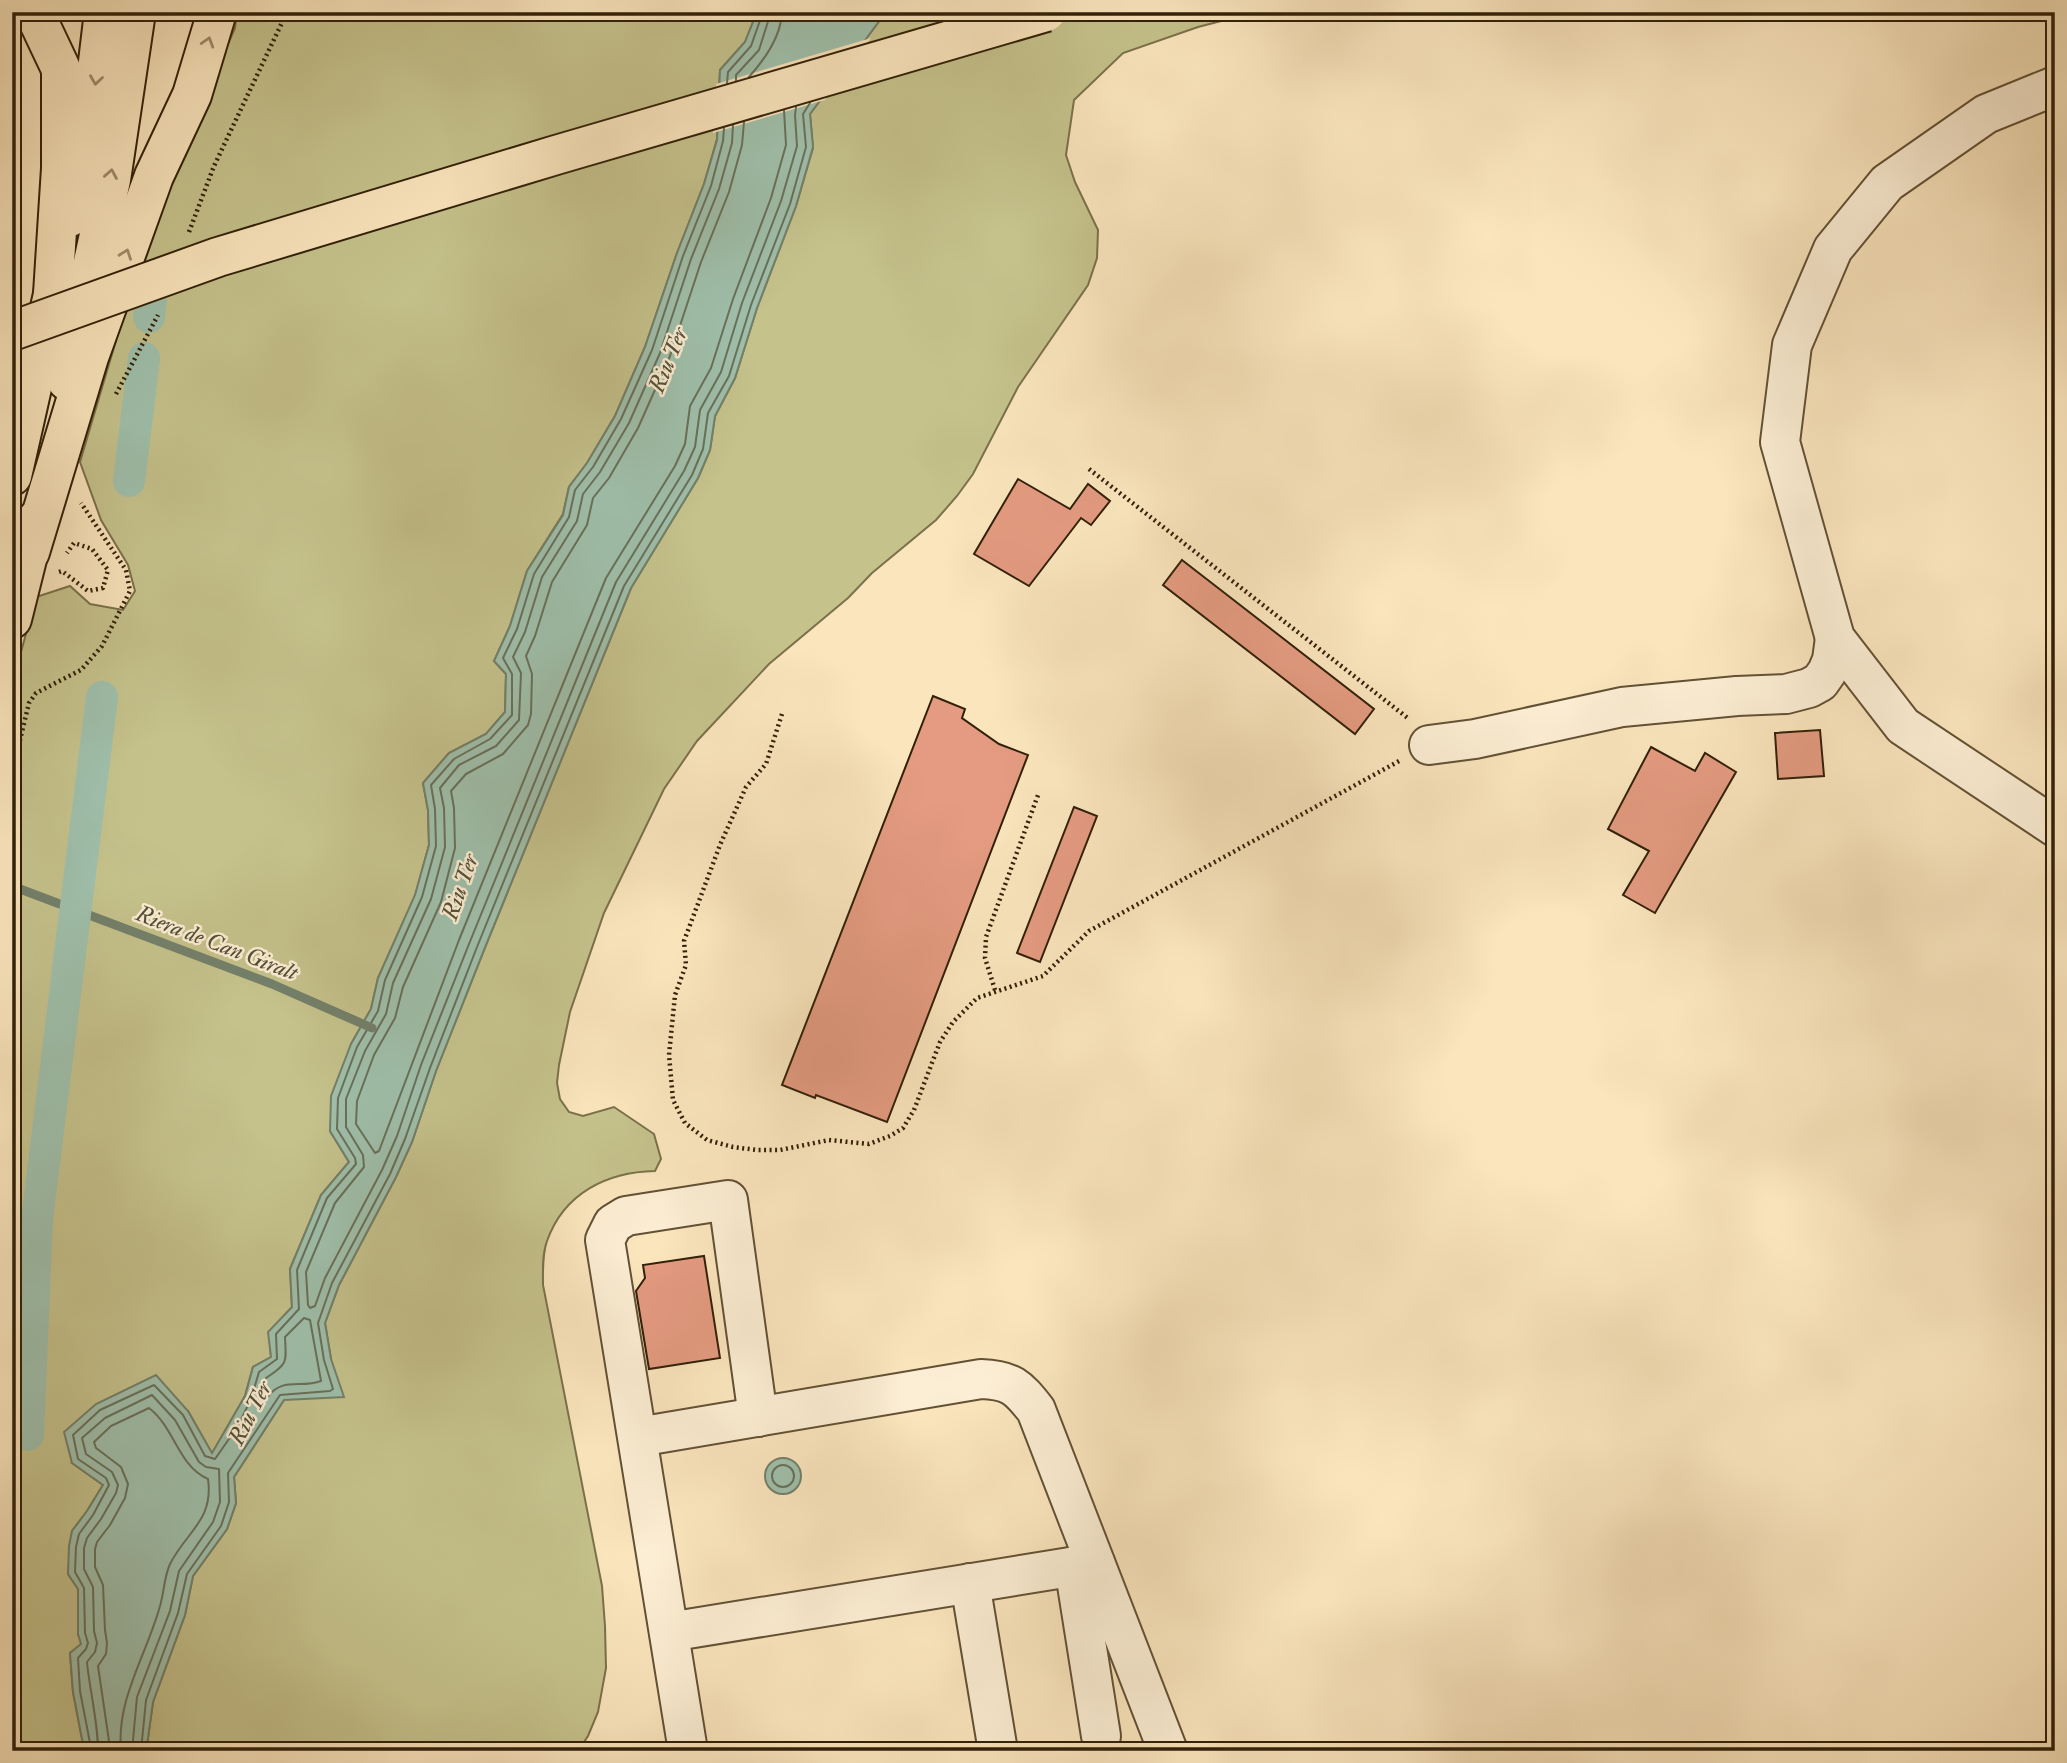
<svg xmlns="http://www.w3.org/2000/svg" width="2067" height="1763" font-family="'IM FELL Double Pica',serif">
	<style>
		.green { fill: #c5c28c; stroke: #7b714a; stroke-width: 2 }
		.water { fill: #9fc0ac; stroke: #73806a; stroke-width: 2 }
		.pier { fill: #fae5bd }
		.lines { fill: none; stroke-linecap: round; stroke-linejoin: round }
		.shore { stroke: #68705a; stroke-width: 2 }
		.stream { stroke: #73806a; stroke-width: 9 }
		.canal { stroke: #9fc0ac; stroke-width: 32 }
		.building { fill: #e49b81; stroke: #312008; stroke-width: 2 }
		.minor-casing { stroke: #635135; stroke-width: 42 }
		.major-casing { stroke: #312008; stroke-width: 42 }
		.highway-casing { stroke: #312008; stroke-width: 42 }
		.path { stroke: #312008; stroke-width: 4.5; stroke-dasharray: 2 3.5; stroke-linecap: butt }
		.minor { stroke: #fceed4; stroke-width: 38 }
		.major { stroke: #fae5bd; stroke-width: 38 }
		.highway { stroke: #fae5bd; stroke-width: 38 }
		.highway-bridge-casing { stroke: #312008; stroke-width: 42; stroke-linecap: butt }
		.highway-bridge { stroke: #fae5bd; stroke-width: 38 }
		.oneway { stroke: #a08c6c }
		.labels { text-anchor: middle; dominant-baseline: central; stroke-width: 5; stroke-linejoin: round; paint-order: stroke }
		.water-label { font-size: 23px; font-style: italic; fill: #525039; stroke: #fceed4 }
	</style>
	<rect width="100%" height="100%" fill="#fae5bd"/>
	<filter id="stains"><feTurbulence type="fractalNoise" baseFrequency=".00286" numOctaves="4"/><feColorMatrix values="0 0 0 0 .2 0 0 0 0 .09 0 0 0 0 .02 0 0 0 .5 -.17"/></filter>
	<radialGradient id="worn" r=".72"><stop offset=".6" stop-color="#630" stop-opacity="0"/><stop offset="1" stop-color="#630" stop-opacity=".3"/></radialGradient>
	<g class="green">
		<path d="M237,12h520l-12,30 -25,28 -3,69 -13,45 -27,69 -32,94 -30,69 -28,47 -18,24 -6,27 -36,57 -17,55 -16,35 12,13 -1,38 -19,22 -37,19 -26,30 5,27 1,35 -14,51 -37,82 -7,31 -20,35 -21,87 19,31 -28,33 -31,74 2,38 -23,25 2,25 -18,10 -8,29 -33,58 -24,-43 -116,52 31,22 -16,26 -15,20 -4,43 10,15v45l4,10 -12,9 3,39 10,52 -10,7h-61v-1066l24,-88 34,-11 20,18 33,6 12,-19 -7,-26 -27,-45 -21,-58 72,-243 83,-191z"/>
		<path d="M886,12h370l-58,15 -75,26 -49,47 -8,55 9,27 23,48 -1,28 -9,27 -70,102 -45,87 -16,22 -21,24 -64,53 -24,25 -79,66 -72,77 -33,48 -60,124 -34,99 -11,53 -2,18 3,16 9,13 14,4 31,-9 40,27 7,25 -6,12c-48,1 -91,22 -108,70 -5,14 -4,30 -4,44l59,301 3,40 1,42 -8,44 -10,24 -10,15h-430l-1,-6 6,-43 32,-87 8,-39 34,-47 9,-26 -2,-26 50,-77 47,-41 -6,-36 14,-38 57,-108 16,-35 24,-71 48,-121 147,-362 67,-110 12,-28 5,-34 20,-38 22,-70 39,-102 17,-58 -3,-34z"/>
	</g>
	<g class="water">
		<path d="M757,12h129l-76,102 3,33 -17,59 -39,102 -22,70 -20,38 -5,34 -12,28 -67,110 -147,362 -48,121 -24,71 -16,35 -57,108 -14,38 6,36 13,38 -60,3 -50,77 2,26 -9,26 -34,47 -8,39 -32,87 -6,43 1,6h-75l10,-7 -10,-52 -3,-39 11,-9 -3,-10v-45l-10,-15 1,-28 3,-15 15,-20 16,-26 -31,-22 -8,-31 32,-28 60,-29 32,36 24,42 33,-57 8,-29 18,-10 -3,-25 24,-25 -2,-38 31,-74 28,-33 -19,-31 1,-35 20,-52 20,-35 7,-31 37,-83 14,-50 -1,-35 -5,-27 26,-30 37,-19 19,-22 1,-38 -12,-13 16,-35 17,-55 36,-56 6,-28 18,-24 28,-47 30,-69 32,-94 27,-69 13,-44 3,-70 25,-28z"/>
		<circle cx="783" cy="1476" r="18"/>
	</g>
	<path class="pier" d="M871,38l-46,62 -112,33 3,-49z"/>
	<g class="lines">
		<g class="shore">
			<path d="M749,77c16,-18 32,-40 33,-65"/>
			<path d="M736,81v-6l23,-25 12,-38"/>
			<path d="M727,83l1,-11 23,-26 12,-34"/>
			<path d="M744,122l-2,23 -13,47 -28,70 -31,94 -32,72 -29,50 -16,20 -6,27 -35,57 -17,54 -9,20 6,18 -1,40 -3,11 -25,29 -37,20 -15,17 3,17 1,40 -14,54 -38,85 -8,31 -21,37 -17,46 -1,23 19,29 4,-2 80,-211 147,-362 69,-112 10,-22 5,-38 21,-38 22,-69 38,-101 15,-53 -2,-35"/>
			<path d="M733,125l-1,18 -13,46 -28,70 -31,94 -31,70 -29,49 -17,22 -6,27 -35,56 -17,55 -12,25 8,16 -2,47 -23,26 -37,19 -19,23 4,20 1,39 -14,52 -38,84 -7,31 -21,37 -19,48v28l17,28 1,12 -29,36 -29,69 2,33 2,3 5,-2 10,-28 57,-108 15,-34 24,-71 48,-121 147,-362 68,-111 11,-24 5,-37 21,-38 21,-69 39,-102 16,-55 -2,-31 1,-8"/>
			<path d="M304,1318l6,2 11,61c-20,8 -39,-5 -54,17h-4l-1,-4 4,-16c23,-15 20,-16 19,-41z"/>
			<circle cx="783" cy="1476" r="11"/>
			<path d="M86,1751l4,-8 -10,-52 -2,-33 8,-9 2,-6 -3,-10 -1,-45 -9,-16 1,-25 3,-13 14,-19 16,-30 -3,-7 -28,-19 -5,-24 27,-25 54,-25 29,30 22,41 10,3 23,-33 13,-27 8,-27 18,-13 -1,-25 23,-25 -2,-39 30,-72 29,-34 -1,-6 -18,-29 1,-31 19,-51 21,-36 7,-31 37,-83 14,-51 -1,-37 -4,-24 23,-26 36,-20 22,-24v-41l-9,-16 14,-29 17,-55 35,-57 6,-27 18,-23 28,-48 31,-69 31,-94 28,-70 12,-45 1,-13"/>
			<path d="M97,1751c4,-12 -9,-71 -10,-89l8,-10 2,-9 -3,-12 -1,-44 -9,-18v-21l3,-10 14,-19 15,-26 2,-8 -6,-13 -26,-18 -4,-16 23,-20 47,-23 23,25 24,42 7,5 13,2 1,33 -7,20 -34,49 -9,40 -33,86 -5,54"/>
			<path d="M108,1751l1,-10 -11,-75 8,-12 1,-11 -2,-13 -2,-45 -8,-18v-18l2,-7 13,-17 15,-27 3,-14 -7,-17 -25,-19 -2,-6 17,-16 38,-18c26,20 29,58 59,71 6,41 -22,53 -38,85 -6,13 -6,29 -10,42 -13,48 -44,93 -39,145"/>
			<path d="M141,1751l5,-51 32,-87 9,-39 34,-48 8,-24 -1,-29 52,-78 50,-4 3,-2 -9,-29 -6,-37 14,-40 58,-109 15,-35 25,-71 47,-121 147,-361 68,-111 11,-26 5,-36 21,-37 22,-71 39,-101 16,-57 -3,-33 7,-11"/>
		</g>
		<path class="stream" d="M12,886l260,98 100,44"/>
		<g class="canal">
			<path d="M149,317l2,-18"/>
			<path d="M129,481l15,-123"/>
			<path d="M28,1435l9,-216 65,-522"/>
		</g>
	</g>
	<g class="building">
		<path d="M1018,479l52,30 18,-25 22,17 -19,24 -10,-7 -52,68 -55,-32z"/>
		<path d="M1182,560l192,149 -19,25 -192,-149z"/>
		<path d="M933,696l32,13 -3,9 37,26 29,11 -141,367 -71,-27 -1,3 -33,-13z"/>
		<path d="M1820,730l4,46 -46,3 -3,-46z"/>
		<path d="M1651,747l44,24 10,-18 31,19 -81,141 -32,-18 26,-44 -41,-22z"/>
		<path d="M1074,807l23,9 -57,146 -23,-9z"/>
		<path d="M704,1256l16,102 -71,11 -13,-78 9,-13 -2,-13z"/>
	</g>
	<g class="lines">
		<g class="minor-casing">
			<g id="minor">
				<path d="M2055,86l-69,28 -99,69 -54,66 -41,96 -12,97 55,196 68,88 152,101"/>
				<path d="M1429,745l46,-6 147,-32 115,-11 49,-2 23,-6 11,-6 7,-10 5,-12 3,-22"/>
				<path d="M638,1437l343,-58c30,1 37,8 55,31l132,341"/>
				<path d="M1074,1566l27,170"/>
				<path d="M970,1583l28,168"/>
				<path d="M669,1632l426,-69"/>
				<path d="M688,1751l-83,-511 8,-16 13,-8 102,-16 30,217"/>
			</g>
		</g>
		<g class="major-casing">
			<g id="major">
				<path d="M70,217l25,-130 9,-75"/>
				<path d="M67,381l44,-201 25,-168"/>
				<path d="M12,476l42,-186"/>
				<path d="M12,619l25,-100"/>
			</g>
		</g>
		<g class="highway-casing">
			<g id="highway">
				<path d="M34,12l27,57v99l-8,126"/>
				<path d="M30,552l59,-195 65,-181 38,-81 25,-83"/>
			</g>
		</g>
		<g class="path">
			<path d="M189,232l25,-66 73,-154"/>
			<path d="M116,394l42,-79"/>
			<path d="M1089,469l320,250"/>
			<path d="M59,572l3,-1 26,20 15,-3 5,-18 -16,-21 -18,-6 -7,10"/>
			<path d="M782,714l-16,50 -20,23 -26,58 -36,96 2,24 -11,30 -6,60 4,45 12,23 22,17 26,7 24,3h23l49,-10 40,4 21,-8 13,-8 11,-18 26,-68 13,-20 24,-24 66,-22 46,-45 312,-171"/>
			<path d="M12,773l17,-70 7,-10 45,-23 21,-24 28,-55 -4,-21 -45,-67"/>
			<path d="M995,990l-10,-32 1,-21 52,-142"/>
		</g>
		<use href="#minor" class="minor"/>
		<use href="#major" class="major"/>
		<use href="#highway" class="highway"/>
		<g class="highway-bridge-casing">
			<path id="highway-bridge" d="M12,331l206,-74 338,-102 490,-143"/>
		</g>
		<use href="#highway-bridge" class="highway-bridge"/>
	</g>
	<defs><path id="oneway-chevron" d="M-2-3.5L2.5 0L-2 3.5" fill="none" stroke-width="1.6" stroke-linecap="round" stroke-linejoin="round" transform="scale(1.75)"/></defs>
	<g class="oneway">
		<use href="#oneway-chevron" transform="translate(208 42) rotate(-73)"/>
		<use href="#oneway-chevron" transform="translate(96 80) rotate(98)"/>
		<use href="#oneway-chevron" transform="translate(111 174) rotate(-80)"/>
		<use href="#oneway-chevron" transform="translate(126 254) rotate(-70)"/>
	</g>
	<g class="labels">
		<g class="water-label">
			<text transform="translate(668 360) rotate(-68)">Riu Ter</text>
			<text transform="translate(460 887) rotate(-71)">Riu Ter</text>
			<text transform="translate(217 943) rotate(21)">Riera de Can Giralt</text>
			<text transform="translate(250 1413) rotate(-63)">Riu Ter</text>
		</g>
	</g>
	<rect width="2067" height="1763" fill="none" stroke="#fae5bd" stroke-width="42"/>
	<rect x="14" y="14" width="2039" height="1735" fill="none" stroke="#312008" stroke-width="3.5"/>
	<rect x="21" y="21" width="2025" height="1721" fill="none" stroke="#312008" stroke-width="2"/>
	<rect width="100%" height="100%" filter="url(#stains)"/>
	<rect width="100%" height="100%" fill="url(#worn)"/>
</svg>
